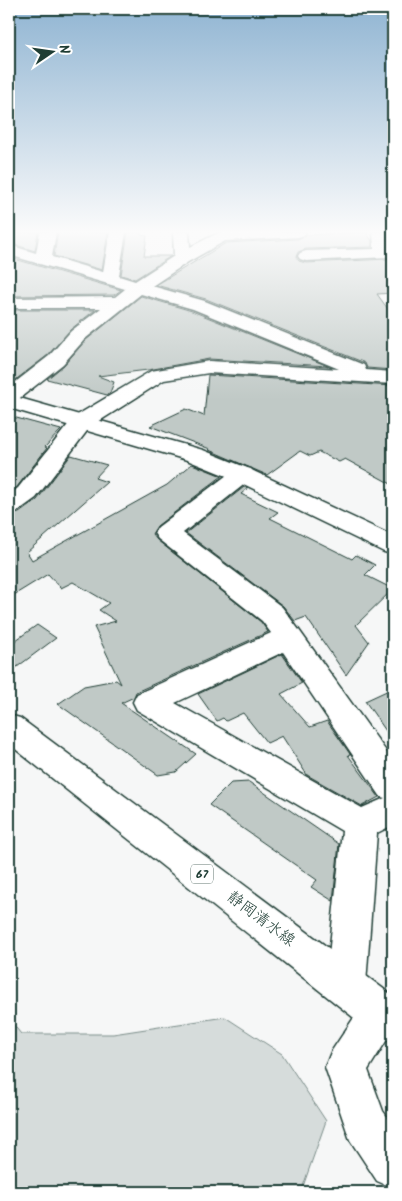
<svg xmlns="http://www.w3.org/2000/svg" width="402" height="1201" font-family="Kalam,'Klee One',sans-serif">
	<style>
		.green { fill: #d6dcdb; stroke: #7a8c88 }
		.building { fill: #c0c9c6; stroke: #1f3d34 }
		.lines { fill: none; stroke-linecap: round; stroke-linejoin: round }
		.minor-casing { stroke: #1f3d34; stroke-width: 3 }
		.tertiary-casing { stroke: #1f3d34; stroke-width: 3 }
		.primary-casing { stroke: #1f3d34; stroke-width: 3 }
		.minor { fill: #fff; fill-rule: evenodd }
		.tertiary { fill: #fff; fill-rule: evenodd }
		.primary { fill: #fff; fill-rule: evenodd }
		.labels { text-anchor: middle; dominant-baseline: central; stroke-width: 4.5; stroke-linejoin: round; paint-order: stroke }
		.shield { fill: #fff; stroke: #627771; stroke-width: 1 }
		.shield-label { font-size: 12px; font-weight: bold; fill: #1f3d34 }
		.near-street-label { font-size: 16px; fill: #1f3d34; stroke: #fff }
	</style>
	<rect width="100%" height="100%" fill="#f6f7f7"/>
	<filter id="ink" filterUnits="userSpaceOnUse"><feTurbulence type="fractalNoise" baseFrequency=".02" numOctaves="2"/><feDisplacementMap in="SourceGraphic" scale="10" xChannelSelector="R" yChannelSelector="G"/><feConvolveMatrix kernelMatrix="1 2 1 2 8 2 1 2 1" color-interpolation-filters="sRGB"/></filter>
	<g filter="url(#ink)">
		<path class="green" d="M225,1017l57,37 44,67 -25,71h-292v-173l12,15h92z"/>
		<g class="building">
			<path d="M14,232h24l-3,19 -22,-7z"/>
			<path d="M58,232h50l-6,38 -48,-14z"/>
			<path d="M128,232h13v3l6,1 -3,20h27l-36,23 -14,-4z"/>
			<path d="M366,232l6,9v6l-66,2 -8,3 -2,5 3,4 7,2 82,-4 5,-6v40l-16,1 16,22v54l-26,-2 -2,-5 -159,-64 -50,-14 70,-42 72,-4 8,-4 21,-1z"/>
			<path d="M11,258l110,32 -7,5 -105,1 7,-35h-5z"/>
			<path d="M141,296l51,15 136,55 -119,-7 -61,11 -50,6 16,6 -4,11 -3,2 -60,-16 17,-14 22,-25z"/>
			<path d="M9,310h86l-25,20 -22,25 -39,30z"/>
			<path d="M208,375l185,11v99l-48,-26 -6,3 -20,-10 -9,4 -10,-5 -33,24 -58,-25 1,-1 -60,-23 36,-17 18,7z"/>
			<path d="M9,416l52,14 -16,17 2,1 -30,39 -8,6z"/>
			<path d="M71,455l36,10 -12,13 12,4 -80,70 5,8 135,-75 25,-21 30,12 -65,50 -5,8 5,6 104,82 7,10 -132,60 -2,5 -13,6 75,51 -20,18 -18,3 -100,-71 26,-18 32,-6 5,4 -27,-57 22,-6 -17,-11 10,-7 -36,-21 -12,6 -13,-14 -39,24v-83l10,-2 18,-13z"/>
			<path d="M244,487l4,1 -7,6 37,18 -8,6 82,41 4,-4 19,10 -10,10 28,14 -37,36 13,17 -23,33 -40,-58 -11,4 -12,-15 -97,-73z"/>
			<path d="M37,625l19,13 -47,35v-28z"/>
			<path d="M282,654l20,29 -21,11 29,33 17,-6 23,33 -2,1 31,42 -17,9 -55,-31 -25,-39 -15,7 -24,-30 -17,8 -3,-3 -6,3 -19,-27z"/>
			<path d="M393,688v53l-28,-40z"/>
			<path d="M249,782l90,62 -6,57 -22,-14 6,-7 -108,-75 22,-22z"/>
		</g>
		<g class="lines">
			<g class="minor-casing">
				<g id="minor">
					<path d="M40,232h16l-4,25 51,15 7,-40h16l-7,44 16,5 39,-25 -1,-24h16l1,15 30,-15h86l-2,3 -6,2 -73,4 -37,21 -36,24 53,15 159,64 2,5 27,2v12l-184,-11 -45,7 -74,47 -54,71 -18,13 -9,2v-18l9,-7 56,-71 77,-46 58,-10 130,8 -146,-60 -52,-15 -56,45 -22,25 -47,37 -7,2v-16l40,-31 22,-25 30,-23h-92v-10l106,-1 10,-8 -116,-34v-10l27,8z"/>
					<path d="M373,232h16l1,22 -2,3 -82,4 -6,-2 -2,-3 2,-3 6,-2 68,-2z"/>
					<path d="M243,467l8,2 4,5 -4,5 -68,54 99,74 17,23 94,131v64l-16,8 -11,151 -6,14 -14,6 -14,-6 -6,-14 16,-153 -205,-121 -4,-8 4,-8 134,-61 -9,-12 -104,-82 -4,-6 4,-6 77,-58zM283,652l98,145 4,1 -23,10 -187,-105z"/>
					<path d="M381,992l12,5v33l-25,40 15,41 10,14v63l-16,-7 -27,-41 -25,-73 6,-15 36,-54z"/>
				</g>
			</g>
			<g class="tertiary-casing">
				<path id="tertiary" d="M9,395l194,55 42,17 148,69v18l-9,-2 -155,-75 -42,-17 -178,-52z"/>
			</g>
			<g class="primary-casing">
				<path id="primary" d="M9,715l11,3 373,278v46l-15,-5 -369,-293z"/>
			</g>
			<use href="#minor" class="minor"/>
			<use href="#tertiary" class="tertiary"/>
			<use href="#primary" class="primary"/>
		</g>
	</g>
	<linearGradient id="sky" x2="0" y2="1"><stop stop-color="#8fb4d2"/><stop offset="0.58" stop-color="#fbfbfb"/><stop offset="1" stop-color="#fbfbfb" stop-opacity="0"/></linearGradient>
	<rect width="402" height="400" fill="url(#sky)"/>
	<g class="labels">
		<rect class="shield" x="191" y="864.5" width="22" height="19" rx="4"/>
		<g class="shield-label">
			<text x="202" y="874">67</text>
		</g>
		<g class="near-street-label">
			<text transform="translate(261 919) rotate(37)">静岡清水線</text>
		</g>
	</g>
	<rect width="402" height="1201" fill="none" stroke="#fff" stroke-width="30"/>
	<rect x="15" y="15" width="372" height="1171" fill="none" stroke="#1f3d34" stroke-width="2" filter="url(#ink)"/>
	<g transform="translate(52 52) rotate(77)" stroke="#ffffff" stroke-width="4" paint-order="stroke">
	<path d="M0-4L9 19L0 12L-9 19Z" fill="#1f3d34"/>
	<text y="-8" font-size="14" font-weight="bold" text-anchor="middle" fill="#1f3d34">N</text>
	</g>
</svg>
